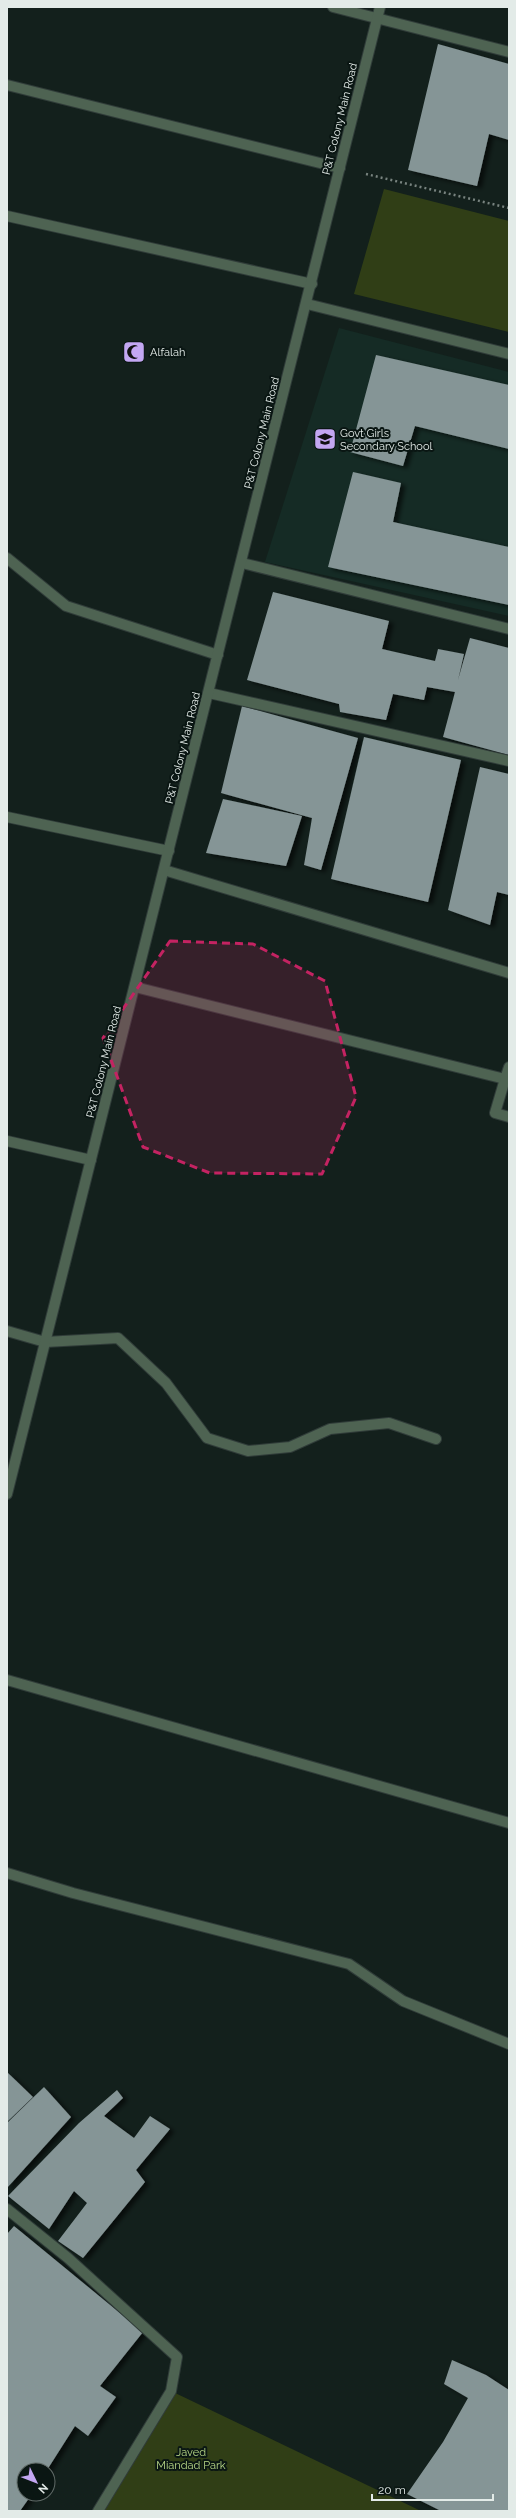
<svg xmlns="http://www.w3.org/2000/svg" width="516" height="2518" font-family="Raleway,sans-serif">
	<style>
		.built { fill: #152b25 }
		.green { fill: #303e16 }
		.building { fill: #859596; filter: url(#shadow) }
		.lines { fill: none; stroke-linecap: round; stroke-linejoin: round }
		.service-casing { stroke: #303c39; stroke-width: 12 }
		.minor-casing { stroke: #303c39; stroke-width: 12 }
		.tertiary-casing { stroke: #303c39; stroke-width: 12 }
		.path { stroke: #78837f; stroke-width: 2.5; stroke-dasharray: 2 3; stroke-linecap: butt }
		.service { stroke: #4e6352; stroke-width: 10 }
		.minor { stroke: #4e6352; stroke-width: 10 }
		.tertiary { stroke: #4e6352; stroke-width: 10 }
		.marked { fill: #c42362; fill-opacity: 0.2; stroke: #c42362; stroke-width: 3; stroke-dasharray: 8 5; stroke-linejoin: round }
		.labels { text-anchor: middle; dominant-baseline: central; stroke-width: 4; stroke-linejoin: round; paint-order: stroke }
		.street-label { font-size: 11px; fill: #e3ebe8; stroke: #0a1613 }
		.poi-label { font-size: 11px; fill: #e3ebe8; stroke: #0a1613; text-anchor: start }
		.park-label { font-size: 11px; fill: #bada88; stroke: #0a1613 }
	</style>
	<defs>
		<filter id="shadow"><feDropShadow dx="4.5" dy="2.5" stdDeviation="2" flood-color="#0009"/></filter>
	</defs>
	<rect width="100%" height="100%" fill="#13201c"/>
	<path class="built" d="M339,328l170,44v244l-244,-54z"/>
	<g class="green">
		<path d="M384,189l125,32v111l-155,-38z"/>
		<path d="M171,2391l250,120h-323z"/>
	</g>
	<g class="building">
		<path d="M438,44l71,20v76l-20,-6 -12,52 -69,-16z"/>
		<path d="M376,355l133,30v64l-94,-23 -12,40 -53,-14z"/>
		<path d="M353,472l48,11 -8,39 116,25v58l-181,-38z"/>
		<path d="M273,592l116,29 -7,28 53,12 3,-12 26,5 -6,26 12,-42 39,10v107l-66,-18 12,-45 -28,-5 -3,13 -31,-6 -7,26 -46,-8 -1,-8 -92,-24z"/>
		<path d="M242,706l116,32 -37,132 -17,-5 8,-47 -91,-25z"/>
		<path d="M364,737l97,23 -33,142 -97,-23z"/>
		<path d="M480,767l29,7v121l-12,-3 -7,33 -42,-15z"/>
		<path d="M223,799l79,17 -16,50 -80,-13z"/>
		<path d="M7,2072l26,25 -26,25z"/>
		<path d="M44,2087l27,30 -64,71v-65z"/>
		<path d="M117,2090l6,8 -19,18 30,22 16,-22 20,13 -34,41 9,12 -62,76 -25,-17 29,-38 -13,-12 -25,38 -41,-33 71,-73z"/>
		<path d="M14,2226l129,106 -43,54 16,11 -28,39 -13,-10 -28,44h-23v24h8l-12,17h-13v-277z"/>
		<path d="M452,2360l34,15 23,15v121h-68l-34,-17 36,-52 25,-44 -24,-14z"/>
	</g>
	<g class="lines">
		<g class="service-casing">
			<path id="service" d="M7,1680l502,143"/>
		</g>
		<g class="minor-casing">
			<g id="minor">
				<path d="M333,7l176,45"/>
				<path d="M7,85l333,83"/>
				<path d="M7,216l305,68"/>
				<path d="M307,304l202,50"/>
				<path d="M7,558l59,48 152,49"/>
				<path d="M242,563l267,66"/>
				<path d="M209,693l300,68"/>
				<path d="M7,817l162,34"/>
				<path d="M164,870l345,103"/>
				<path d="M135,987l370,92 -10,34 14,4"/>
				<path d="M505,1079l4,-12"/>
				<path d="M7,1141l84,19"/>
				<path d="M7,1331l38,11 73,-4 48,45 41,55 41,13 42,-4 40,-18 59,-6 47,16"/>
				<path d="M7,1873l66,20 276,71 54,37 106,43"/>
				<path d="M7,2209l61,49 109,99 -6,34 -73,120"/>
			</g>
		</g>
		<g class="tertiary-casing">
			<path id="tertiary" d="M7,1494l373,-1487"/>
		</g>
		<path class="path" d="M366,174l143,34"/>
		<use href="#service" class="service"/>
		<use href="#minor" class="minor"/>
		<use href="#tertiary" class="tertiary"/>
	</g>
	<path class="marked" d="M170,941l83,3 72,37 31,116 -34,77 -112,-1 -67,-26 -40,-109z"/>
	<defs>
		<g id="mosque-square" transform="scale(1.15)"><rect x="-9" y="-9" width="18" height="18" rx="4" fill="#c3a7f2" stroke="#0a1613"/><path d="M3.5-4.9A6 6 0 1 0 3.5 4.9A5 5 0 1 1 3.5-4.9Z" fill="#111"/></g>
		<g id="school-square" transform="scale(1.15)"><rect x="-9" y="-9" width="18" height="18" rx="4" fill="#c3a7f2" stroke="#0a1613"/><path d="M0-5L7-2L0 1L-7-2ZM-4 1L0 2.5L4 1V4Q0 6-4 4Z" fill="#111"/></g>
	</defs>
	<g fill-rule="evenodd">
		<use href="#mosque-square" x="134" y="352"/>
		<use href="#school-square" x="325" y="439"/>
	</g>
	<g class="labels">
		<g class="street-label">
			<text transform="translate(340 119) rotate(-76)">P&amp;T Colony Main Road</text>
			<text transform="translate(262 433) rotate(-76)">P&amp;T Colony Main Road</text>
			<text transform="translate(183 748) rotate(-76)">P&amp;T Colony Main Road</text>
			<text transform="translate(104 1062) rotate(-76)">P&amp;T Colony Main Road</text>
		</g>
		<g class="poi-label">
			<text x="150" y="352">Alfalah</text>
			<text x="340" y="433">Govt Girls<tspan x="340" dy="13">Secondary School</tspan></text>
		</g>
		<g class="park-label">
			<text x="191" y="2452">Javed<tspan x="191" dy="13">Miandad Park</tspan></text>
		</g>
	</g>
	<rect width="516" height="2518" fill="none" stroke="#e3ebe8" stroke-width="16"/>
	<g transform="translate(36 2482) rotate(133)"><circle r="19" fill="#0a1613" stroke="#616b68"/>
	<path d="M0-3L7 15L0 10L-7 15Z" fill="#c3a7f2"/>
	<text y="-6" font-size="11" font-weight="bold" text-anchor="middle" fill="#e3ebe8">N</text>
	</g>
	<path d="M372 2494v6h121v-6" fill="none" stroke="#e3ebe8" stroke-width="2"/>
	<text x="378" y="2494" font-size="12" fill="#e3ebe8" stroke="#0a1613" stroke-width="3" paint-order="stroke">20 m</text>
</svg>
